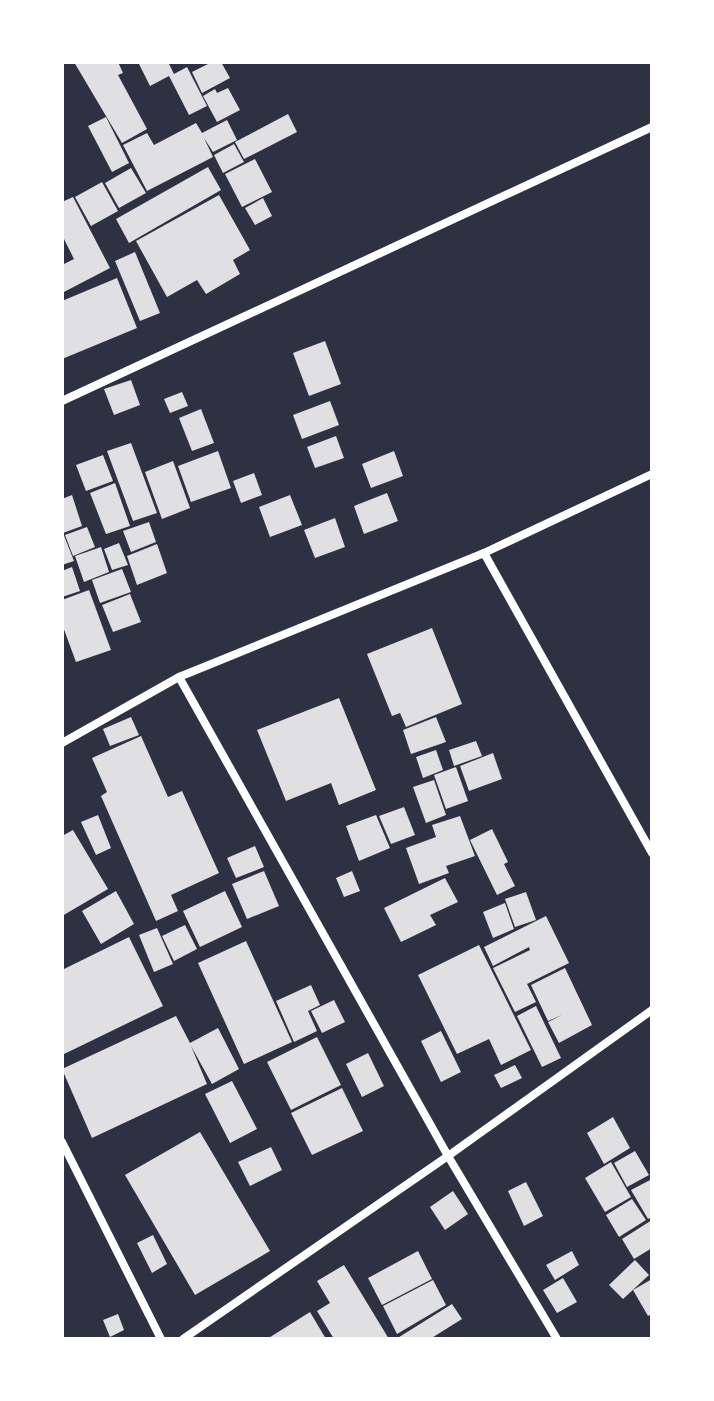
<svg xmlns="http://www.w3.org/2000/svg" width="714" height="1401" font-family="'PT Sans Narrow',sans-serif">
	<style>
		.building { fill: #e0e0e3 }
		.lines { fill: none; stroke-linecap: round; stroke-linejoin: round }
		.minor { stroke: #fff; stroke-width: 8 }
	</style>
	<rect width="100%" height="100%" fill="#2d3142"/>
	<g class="building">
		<path d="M74,62h44l5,11 -5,2 29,54 -25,14z"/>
		<path d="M138,62h30l6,12 13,-7 20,39 -18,9 -20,-39 -19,10z"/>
		<path d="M212,62h9l9,16 -28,15 -10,-21z"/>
		<path d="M228,88l12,22 -23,12 -14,-26 12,-7 2,4z"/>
		<path d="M288,114l9,18 -53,27 -9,-17z"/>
		<path d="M106,117l23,46 -17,9 -24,-46z"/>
		<path d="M227,120l10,20 -24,12 -9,-14 9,19 -66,34 -24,-46 24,-12 7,12 42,-22 6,10z"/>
		<path d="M234,144l10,18 -21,11 -9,-18z"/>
		<path d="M255,159l17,33 -30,15 -17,-33z"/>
		<path d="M208,167l13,23 -92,53 -13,-24z"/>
		<path d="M131,168l15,25 -27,15 -14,-25z"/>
		<path d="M102,182l16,29 -27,15 -16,-29z"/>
		<path d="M219,195l31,55 -17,10 7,14 -34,20 -9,-14 -30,17 -31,-56z"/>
		<path d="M73,197l37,71 -48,25v-28l12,-6 -12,-24v-33z"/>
		<path d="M263,198l9,18 -17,9 -10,-17z"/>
		<path d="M135,252l25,61 -20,8 -25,-60z"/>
		<path d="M117,278l20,50 -75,31v-58z"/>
		<path d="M325,341l16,43 -32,12 -16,-43z"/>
		<path d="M131,380l9,25 -26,10 -10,-26z"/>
		<path d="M182,392l6,14 -18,7 -6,-14z"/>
		<path d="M330,401l9,24 -37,14 -9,-24z"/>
		<path d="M201,409l13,34 -22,8 -13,-33z"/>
		<path d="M336,436l8,22 -29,10 -8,-21z"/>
		<path d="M131,443l26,70 -24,8 -26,-70z"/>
		<path d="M218,451l13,37 -40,14 -13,-36z"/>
		<path d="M394,451l9,25 -32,12 -9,-24z"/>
		<path d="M103,455l10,26 -27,10 -10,-26z"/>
		<path d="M173,461l17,47 -28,11 -17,-47z"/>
		<path d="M254,473l8,22 -21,8 -8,-22z"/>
		<path d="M115,483l15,43 -24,8 -16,-41z"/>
		<path d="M387,493l11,28 -34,13 -10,-28z"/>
		<path d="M72,495l10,31 -19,7 11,28 -12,4v-66z"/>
		<path d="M290,495l12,30 -32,12 -11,-30z"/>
		<path d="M335,518l10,29 -30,11 -11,-28z"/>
		<path d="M149,522l7,20 -25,10 -8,-21z"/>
		<path d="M87,527l8,20 -22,9 -8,-21z"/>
		<path d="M119,543l9,22 -16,5 -8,-21z"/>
		<path d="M157,544l10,29 -30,12 -10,-29z"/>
		<path d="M101,547l8,25 -25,10 -9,-26z"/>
		<path d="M72,567l8,24 -18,6v-26z"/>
		<path d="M122,569l9,23 -31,11 -8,-23z"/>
		<path d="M89,590l22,60 -35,12 -14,-38v-24z"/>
		<path d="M130,594l11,28 -28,10 -11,-27z"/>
		<path d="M432,628l30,76 -56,23 -6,-14 -8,3 -25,-62z"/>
		<path d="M339,698l37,92 -37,15 -8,-22 -45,18 -29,-71z"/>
		<path d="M131,717l8,18 -29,11 -7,-17z"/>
		<path d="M436,717l10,25 -35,12 -8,-24z"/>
		<path d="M141,736l27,61 14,-6 37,82 -48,22 7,16 -22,10 -55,-125 6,-4 -15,-34z"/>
		<path d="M476,741l6,15 -28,10 -5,-16z"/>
		<path d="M436,750l7,20 -20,8 -7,-21z"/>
		<path d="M493,753l9,26 -33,12 -9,-25z"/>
		<path d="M456,767l12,34 -22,8 -12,-34z"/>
		<path d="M434,780l12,35 -20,8 -13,-36z"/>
		<path d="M404,807l11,28 -24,9 -12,-28z"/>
		<path d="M98,815l13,33 -15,7 -15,-33z"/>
		<path d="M376,815l14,33 -31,13 -13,-35z"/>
		<path d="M460,816l15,40 -29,10 3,7 -30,11 -13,-36 30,-11 -4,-12z"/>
		<path d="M492,829l16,33 -4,2 11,22 -18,9 -27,-55z"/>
		<path d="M73,830l35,59 -46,27v-80z"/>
		<path d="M255,846l9,21 -28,11 -9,-20z"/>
		<path d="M264,871l15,35 -32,13 -15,-35z"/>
		<path d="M352,871l8,20 -16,6 -8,-19z"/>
		<path d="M445,878l13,24 -28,13 6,10 -35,17 -17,-34z"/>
		<path d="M116,891l18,33 -33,20 -19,-33z"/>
		<path d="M225,891l17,36 -42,20 -17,-36z"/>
		<path d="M526,892l10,28 -21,7 -10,-28z"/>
		<path d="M505,903l9,26 -21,9 -10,-26z"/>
		<path d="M546,916l23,47 -42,21 9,18 -21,10 -22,-44 37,-18 -1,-3 -36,19 -9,-19z"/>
		<path d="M185,925l12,24 -23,12 -12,-25z"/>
		<path d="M157,928l16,36 -19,8 -15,-37z"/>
		<path d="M129,937l34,69 -101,49v-85z"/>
		<path d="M246,941l46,101 -48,22 -46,-101z"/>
		<path d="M479,945l52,105 -30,15 -12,-26 -32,15 -39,-79z"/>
		<path d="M565,968l27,57 -33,18 -11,-21 14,-7 -14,6 -17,-36z"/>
		<path d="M311,985l9,20 -12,6 9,20 -23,11 -18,-41z"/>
		<path d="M334,1000l11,22 -23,11 -11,-22z"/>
		<path d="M536,1006l25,52 -19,9 -25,-51z"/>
		<path d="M176,1016l14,27 28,-15 21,41 -27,15 -21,-38 16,38 -115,54 -30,-69z"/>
		<path d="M441,1031l20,41 -20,10 -20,-41z"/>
		<path d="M317,1037l24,48 -50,25 -24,-48z"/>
		<path d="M368,1053l16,33 -22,11 -16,-33z"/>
		<path d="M515,1065l7,13 -21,10 -7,-13z"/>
		<path d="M232,1081l25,48 -27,14 -25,-49z"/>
		<path d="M342,1088l21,43 -51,24 -21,-42z"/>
		<path d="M613,1117l17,31 -26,16 -17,-31z"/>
		<path d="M200,1132l70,119 -75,44 -70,-120z"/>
		<path d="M271,1147l11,23 -32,16 -12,-24z"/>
		<path d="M635,1151l14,24 -22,12 -13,-24z"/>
		<path d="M611,1162l20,35 -26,15 -20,-34z"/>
		<path d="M652,1179v38l-4,2 -17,-29z"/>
		<path d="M526,1182l17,34 -19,10 -16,-35z"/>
		<path d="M453,1191l15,23 -23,16 -15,-23z"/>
		<path d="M632,1199l14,21 -27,17 -13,-22z"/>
		<path d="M652,1220v28l-18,11 -12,-20z"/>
		<path d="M153,1235l14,29 -15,9 -15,-30z"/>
		<path d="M418,1251l14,28 -50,26 -14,-27z"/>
		<path d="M572,1251l7,14 -24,15 -9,-15z"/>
		<path d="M635,1260l14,15 -26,24 -14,-14z"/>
		<path d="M344,1265l45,74h-55l-17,-28 13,-8 -13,-22z"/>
		<path d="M563,1278l14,24 -20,11 -14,-23z"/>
		<path d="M652,1279v35l-4,2 -15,-26z"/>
		<path d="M433,1280l13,25 -49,29 -14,-28z"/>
		<path d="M452,1304l10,15 -32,20h-34z"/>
		<path d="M310,1312l16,27h-59z"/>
		<path d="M118,1314l6,16 -14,7 -7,-17z"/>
	</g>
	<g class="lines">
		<g class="minor">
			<path d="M62,401l590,-274"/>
			<path d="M484,553l168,300"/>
			<path d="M179,677l269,479 109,183"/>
			<path d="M62,743l117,-66 305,-124 168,-79"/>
			<path d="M62,1142l99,197"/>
			<path d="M183,1339l265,-183 204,-146"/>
		</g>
	</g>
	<rect width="714" height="1401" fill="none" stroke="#ffffff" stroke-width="128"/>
</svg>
